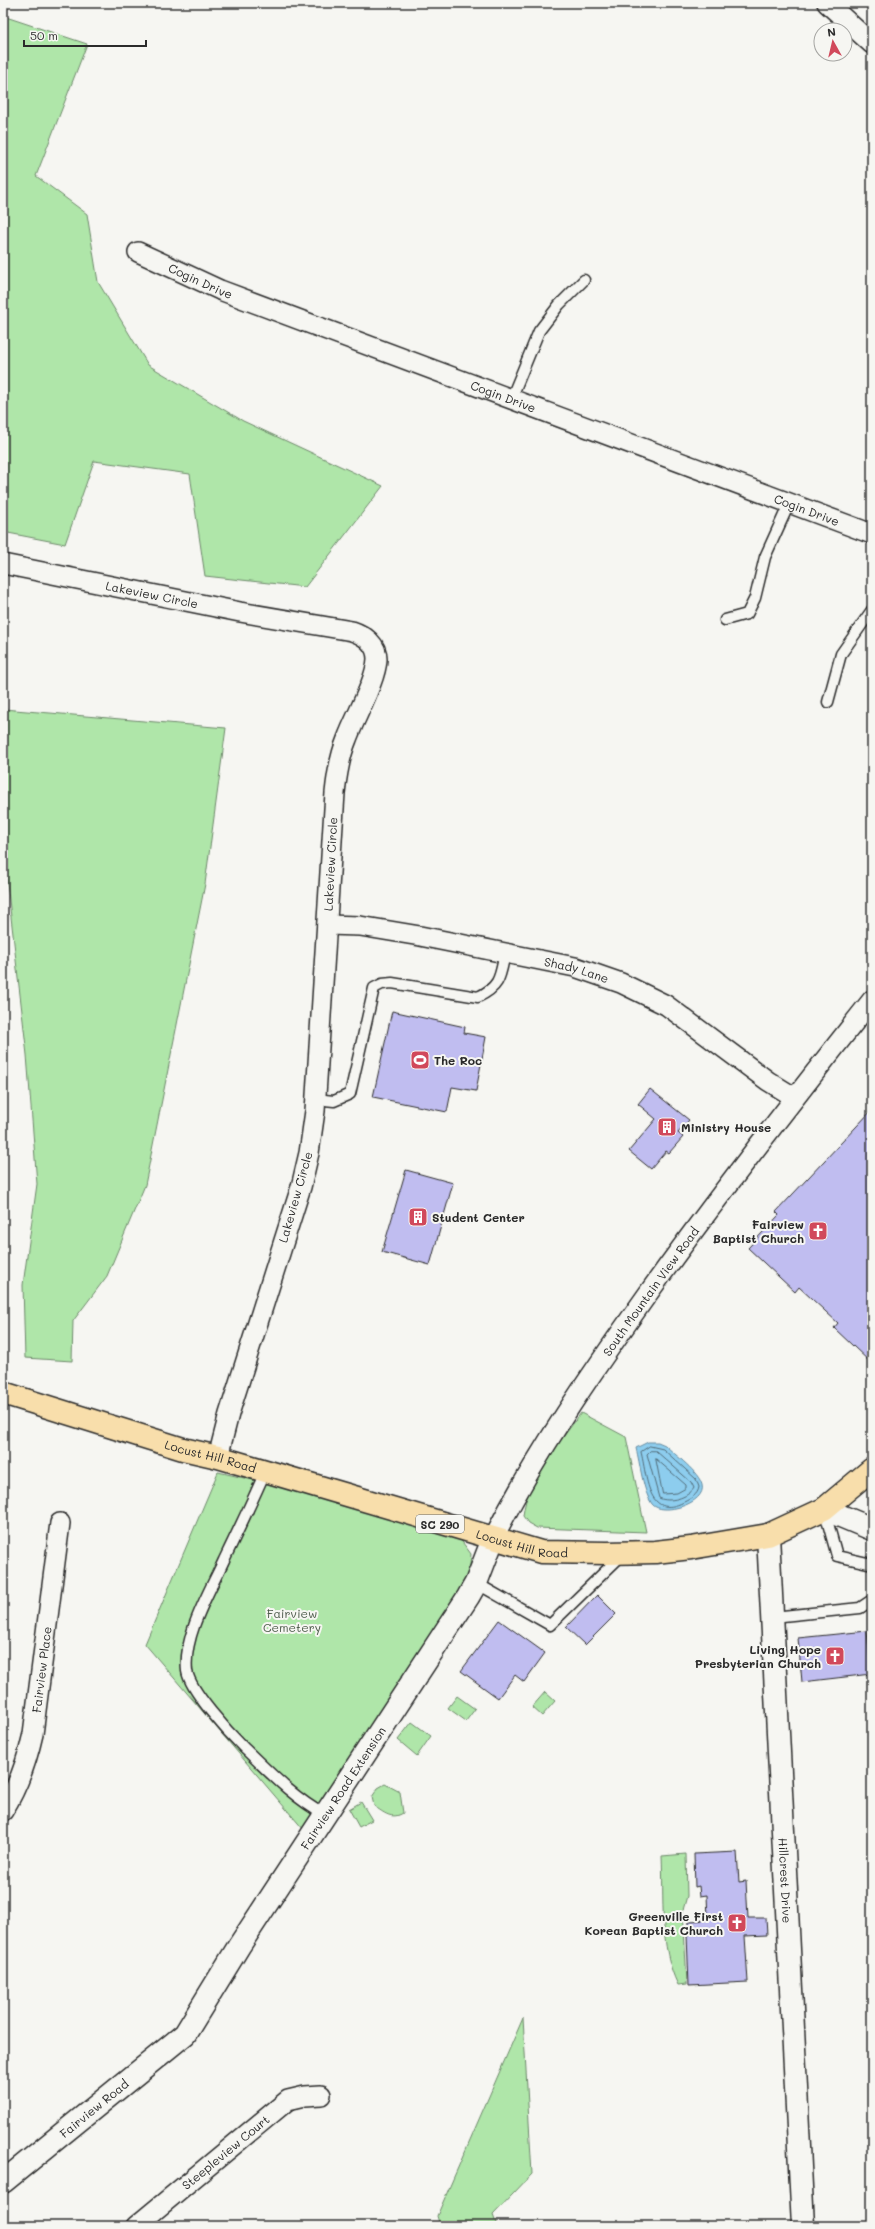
<svg xmlns="http://www.w3.org/2000/svg" width="875" height="2229" font-family="Mali,sans-serif">
	<style>
		.green { fill: #afe6a9; stroke: #6d886a }
		.water { fill: #8dcdee; stroke: #668ca0 }
		.lines { fill: none; stroke-linecap: round; stroke-linejoin: round }
		.shore { stroke: #526c79; stroke-width: 1 }
		.building { fill: #c0bdf0; stroke: #2b2b2b }
		.lane-casing { stroke: #2b2b2b; stroke-width: 13 }
		.street-casing { stroke: #2b2b2b; stroke-width: 22 }
		.secondary-casing { stroke: #2b2b2b; stroke-width: 25 }
		.primary-casing { stroke: #2b2b2b; stroke-width: 25 }
		.lane { stroke: #f6f6f2; stroke-width: 10 }
		.street { stroke: #f6f6f2; stroke-width: 19 }
		.secondary { stroke: #f6f6f2; stroke-width: 22 }
		.primary { stroke: #f8deab; stroke-width: 22 }
		.labels { text-anchor: middle; dominant-baseline: central; stroke-width: 4; stroke-linejoin: round; paint-order: stroke }
		.shield { fill: #f6f6f2; stroke: #686867; stroke-width: 1 }
		.shield-label { font-size: 11px; font-weight: bold; fill: #2b2b2b }
		.street-label { font-size: 12px; fill: #2b2b2b; stroke: #f6f6f2 }
		.poi-label { font-size: 12px; font-weight: bold; fill: #2b2b2b; stroke: #f6f6f2; text-anchor: start }
		.park-label { font-size: 12px; fill: #4c5a4a; stroke: #f6f6f2 }
	</style>
	<rect width="100%" height="100%" fill="#f6f6f2"/>
	<filter id="ink" filterUnits="userSpaceOnUse"><feTurbulence type="fractalNoise" baseFrequency=".025" numOctaves="2"/><feDisplacementMap in="SourceGraphic" scale="8" xChannelSelector="R" yChannelSelector="G"/><feConvolveMatrix kernelMatrix="1 2 1 2 8 2 1 2 1" color-interpolation-filters="sRGB"/></filter>
	<g filter="url(#ink)">
		<g class="green">
			<path d="M3,16l84,28 -51,132 51,38 11,68 50,83 95,56 140,65 -78,101 -100,-11 -15,-102 -96,-13 -29,83 -62,-12z"/>
			<path d="M3,709l223,19 -21,156 -60,301 -38,91 -34,45 -1,40 -47,-3 -2,-73 14,-101 -10,-129 -24,-207z"/>
			<path d="M581,1413l45,24 20,95 -109,-4 -9,-5 -5,-7c4,-39 36,-72 58,-103z"/>
			<path d="M218,1472l74,17 168,50 11,15 -2,23 -165,253 -159,-186z"/>
			<path d="M545,1692l10,9 -13,15 -10,-9z"/>
			<path d="M457,1696l18,13 -9,12 -18,-13z"/>
			<path d="M412,1722l19,14 -14,20 -19,-16z"/>
			<path d="M385,1784l15,8 3,21c-11,7 -19,0 -29,-7l-2,-9 6,-9z"/>
			<path d="M361,1802l11,18 -13,7 -10,-18z"/>
			<path d="M686,1854l1,42 -4,14 4,74 -9,1c-19,-38 -14,-87 -16,-129z"/>
			<path d="M523,2018l9,156 -39,41 4,11h-57l-3,-10z"/>
		</g>
		<path class="water" d="M648,1442h10l7,3c10,10 34,27 37,40 5,18 -40,32 -50,19 -9,-12 -12,-41 -16,-56z"/>
		<g class="lines">
			<g class="shore">
				<path d="M650,1446l13,3 33,30 3,8c-1,8 -9,12 -15,15 -37,19 -37,-27 -43,-50z"/>
				<path d="M656,1451l35,31 3,6c-6,10 -25,15 -35,10l-12,-44 3,-3z"/>
				<path d="M656,1459l30,26v3l-9,5 -14,1z"/>
			</g>
		</g>
		<g class="building">
			<path d="M392,1011l73,16 -1,6 22,4 -10,54 -24,-4 -5,25 -74,-15z"/>
			<path d="M650,1089l39,31 -11,13 5,4 -14,16 -3,-2 -15,18 -22,-18 27,-32 -18,-15z"/>
			<path d="M872,1110v254l-38,-36 4,-5 -39,-36 -4,5 -47,-44 31,-33 -3,-3z"/>
			<path d="M406,1170l47,13 -23,82 -48,-13z"/>
			<path d="M597,1595l19,19 -31,31 -19,-18z"/>
			<path d="M499,1620l46,33 -21,29 -9,-7 -17,23 -37,-27z"/>
			<path d="M867,1631l4,43 -69,8 -4,-44z"/>
			<path d="M737,1852l2,30 7,-1 2,37h18l1,17 -22,1 3,46 -59,3 -2,-49 2,-1v-14l19,-1 -1,-25 -7,1 -1,-10 -4,1 -1,-33z"/>
		</g>
		<g class="lines">
			<g class="lane-casing">
				<g id="lane">
					<path d="M511,399l28,-68 20,-26 25,-25"/>
					<path d="M725,620l22,-6 8,-16 10,-41 24,-53"/>
					<path d="M828,702l13,-48 31,-44"/>
					<path d="M315,1099l19,2 16,-7 24,-106 8,-4 10,-1 86,14c23,-11 22,-21 27,-44"/>
					<path d="M265,1472c-13,30 -27,59 -41,88 -14,31 -41,75 -37,111 3,20 42,62 57,77 26,25 50,50 81,67"/>
					<path d="M824,1509l13,47 35,8"/>
					<path d="M476,1583l74,42 72,-70"/>
					<path d="M773,1617l87,-9 12,-8"/>
				</g>
			</g>
			<g class="street-casing">
				<g id="street">
					<path d="M827,3l45,41"/>
					<path id="s1" d="M138,252l82,38 652,244"/>
					<path id="s2" d="M3,564l237,48 112,19c12,4 25,13 25,28 -1,22 -22,58 -30,80 -7,17 -10,35 -12,54l-20,318 -6,42 -8,34 -72,227 -11,43"/>
					<path id="s3" d="M327,925l33,1 60,10 155,31 46,16 45,22 102,76 26,16"/>
					<path id="s4" d="M493,1539c43,-86 98,-165 154,-244 72,-101 148,-198 225,-295"/>
					<path id="s5" d="M3,1811c15,-24 24,-50 30,-77l27,-211"/>
					<path id="s6" d="M136,2226l152,-126 17,-4 16,-1"/>
				</g>
			</g>
			<g class="secondary-casing">
				<g id="secondary">
					<path d="M824,1509l48,20"/>
					<path id="s7" d="M768,1535l35,691"/>
					<path id="s8" d="M3,2182l182,-148 54,-88 229,-349 8,-14 17,-44"/>
				</g>
			</g>
			<g class="primary-casing">
				<g id="primary">
					<path id="s9" d="M3,1393l180,56 35,8 323,95 66,1 48,-1 36,-4 77,-13 56,-26 48,-40"/>
				</g>
			</g>
			<use href="#lane" class="lane"/>
			<use href="#street" class="street"/>
			<use href="#secondary" class="secondary"/>
			<use href="#primary" class="primary"/>
		</g>
	</g>
	<defs>
		<g id="stadium-square" transform="scale(1)"><rect x="-9" y="-9" width="18" height="18" rx="4" fill="#d1495b" stroke="#f6f6f2"/><path d="M0-5a6.5 5 0 1 0 0 10a6.5 5 0 1 0 0-10ZM-3.5-1.8h7v3.6h-7Z" fill="#fff"/></g>
		<g id="building-square" transform="scale(1)"><rect x="-9" y="-9" width="18" height="18" rx="4" fill="#d1495b" stroke="#f6f6f2"/><path d="M-4-6H4V6H1V3H-1V6H-4ZM-2.5-4.3h1.7v1.8h-1.7ZM.8-4.3h1.7v1.8H.8ZM-2.5-1h1.7V.8h-1.7ZM.8-1h1.7V.8H.8Z" fill="#fff"/></g>
		<g id="church-square" transform="scale(1)"><rect x="-9" y="-9" width="18" height="18" rx="4" fill="#d1495b" stroke="#f6f6f2"/><path d="M-1.2-6h2.4v3.5h3.3v2.4h-3.3V6h-2.4V-.1h-3.3v-2.4h3.3Z" fill="#fff"/></g>
	</defs>
	<g fill-rule="evenodd">
		<use href="#stadium-square" x="420" y="1060"/>
		<use href="#building-square" x="667" y="1127"/>
		<use href="#building-square" x="418" y="1217"/>
		<use href="#church-square" x="818" y="1231"/>
		<use href="#church-square" x="835" y="1656"/>
		<use href="#church-square" x="737" y="1923"/>
	</g>
	<g class="labels">
		<rect class="shield" x="416" y="1515" width="48" height="18" rx="3"/>
		<g class="shield-label">
			<text x="440" y="1524">SC 290</text>
		</g>
		<g class="street-label">
			<text stroke="none"><textPath href="#s1" startOffset="69">Cogin Drive</textPath></text>
			<text stroke="none"><textPath href="#s1" startOffset="393">Cogin Drive</textPath></text>
			<text stroke="none"><textPath href="#s1" startOffset="717">Cogin Drive</textPath></text>
			<text stroke="none"><textPath href="#s2" startOffset="152">Lakeview Circle</textPath></text>
			<text transform="translate(330 864) rotate(-87)">Lakeview Circle</text>
			<text stroke="none"><textPath href="#s3" startOffset="254">Shady Lane</textPath></text>
			<text transform="translate(295 1197) rotate(-74)">Lakeview Circle</text>
			<text stroke="none"><textPath href="#s4" startOffset="294">South Mountain View Road</textPath></text>
			<text stroke="none"><textPath href="#s9" startOffset="217">Locust Hill Road</textPath></text>
			<text stroke="none"><textPath href="#s9" startOffset="541">Locust Hill Road</textPath></text>
			<text stroke="none"><textPath href="#s5" startOffset="148">Fairview Place</textPath></text>
			<text stroke="none"><textPath href="#s8" startOffset="527">Fairview Road Extension</textPath></text>
			<text stroke="none"><textPath href="#s7" startOffset="346">Hillcrest Drive</textPath></text>
			<text stroke="none"><textPath href="#s8" startOffset="117">Fairview Road</textPath></text>
			<text stroke="none"><textPath href="#s6" startOffset="116">Steepleview Court</textPath></text>
		</g>
		<g class="poi-label">
			<text x="434" y="1060">The Roc</text>
			<text x="681" y="1127">Ministry House</text>
			<text x="432" y="1217">Student Center</text>
			<text x="804" y="1224" text-anchor="end">Fairview<tspan x="804" dy="14">Baptist Church</tspan></text>
			<text x="821" y="1649" text-anchor="end">Living Hope<tspan x="821" dy="14">Presbyterian Church</tspan></text>
			<text x="723" y="1916" text-anchor="end">Greenville First<tspan x="723" dy="14">Korean Baptist Church</tspan></text>
		</g>
		<g class="park-label">
			<text x="292" y="1613">Fairview<tspan x="292" dy="14">Cemetery</tspan></text>
		</g>
	</g>
	<rect width="875" height="2229" fill="none" stroke="#f6f6f2" stroke-width="16"/>
	<rect x="8" y="8" width="859" height="2213" fill="none" stroke="#2b2b2b" stroke-width="1.5" filter="url(#ink)"/>
	<g transform="translate(833 42) rotate(352)"><circle r="19" fill="#f6f6f2" stroke="#a5a5a2"/>
	<path d="M0-3L7 15L0 10L-7 15Z" fill="#d1495b"/>
	<text y="-6" font-size="11" font-weight="bold" text-anchor="middle" fill="#2b2b2b">N</text>
	</g>
	<path d="M24 40v6h122v-6" fill="none" stroke="#2b2b2b" stroke-width="2"/>
	<text x="30" y="40" font-size="12" fill="#2b2b2b" stroke="#f6f6f2" stroke-width="3" paint-order="stroke">50 m</text>
</svg>
